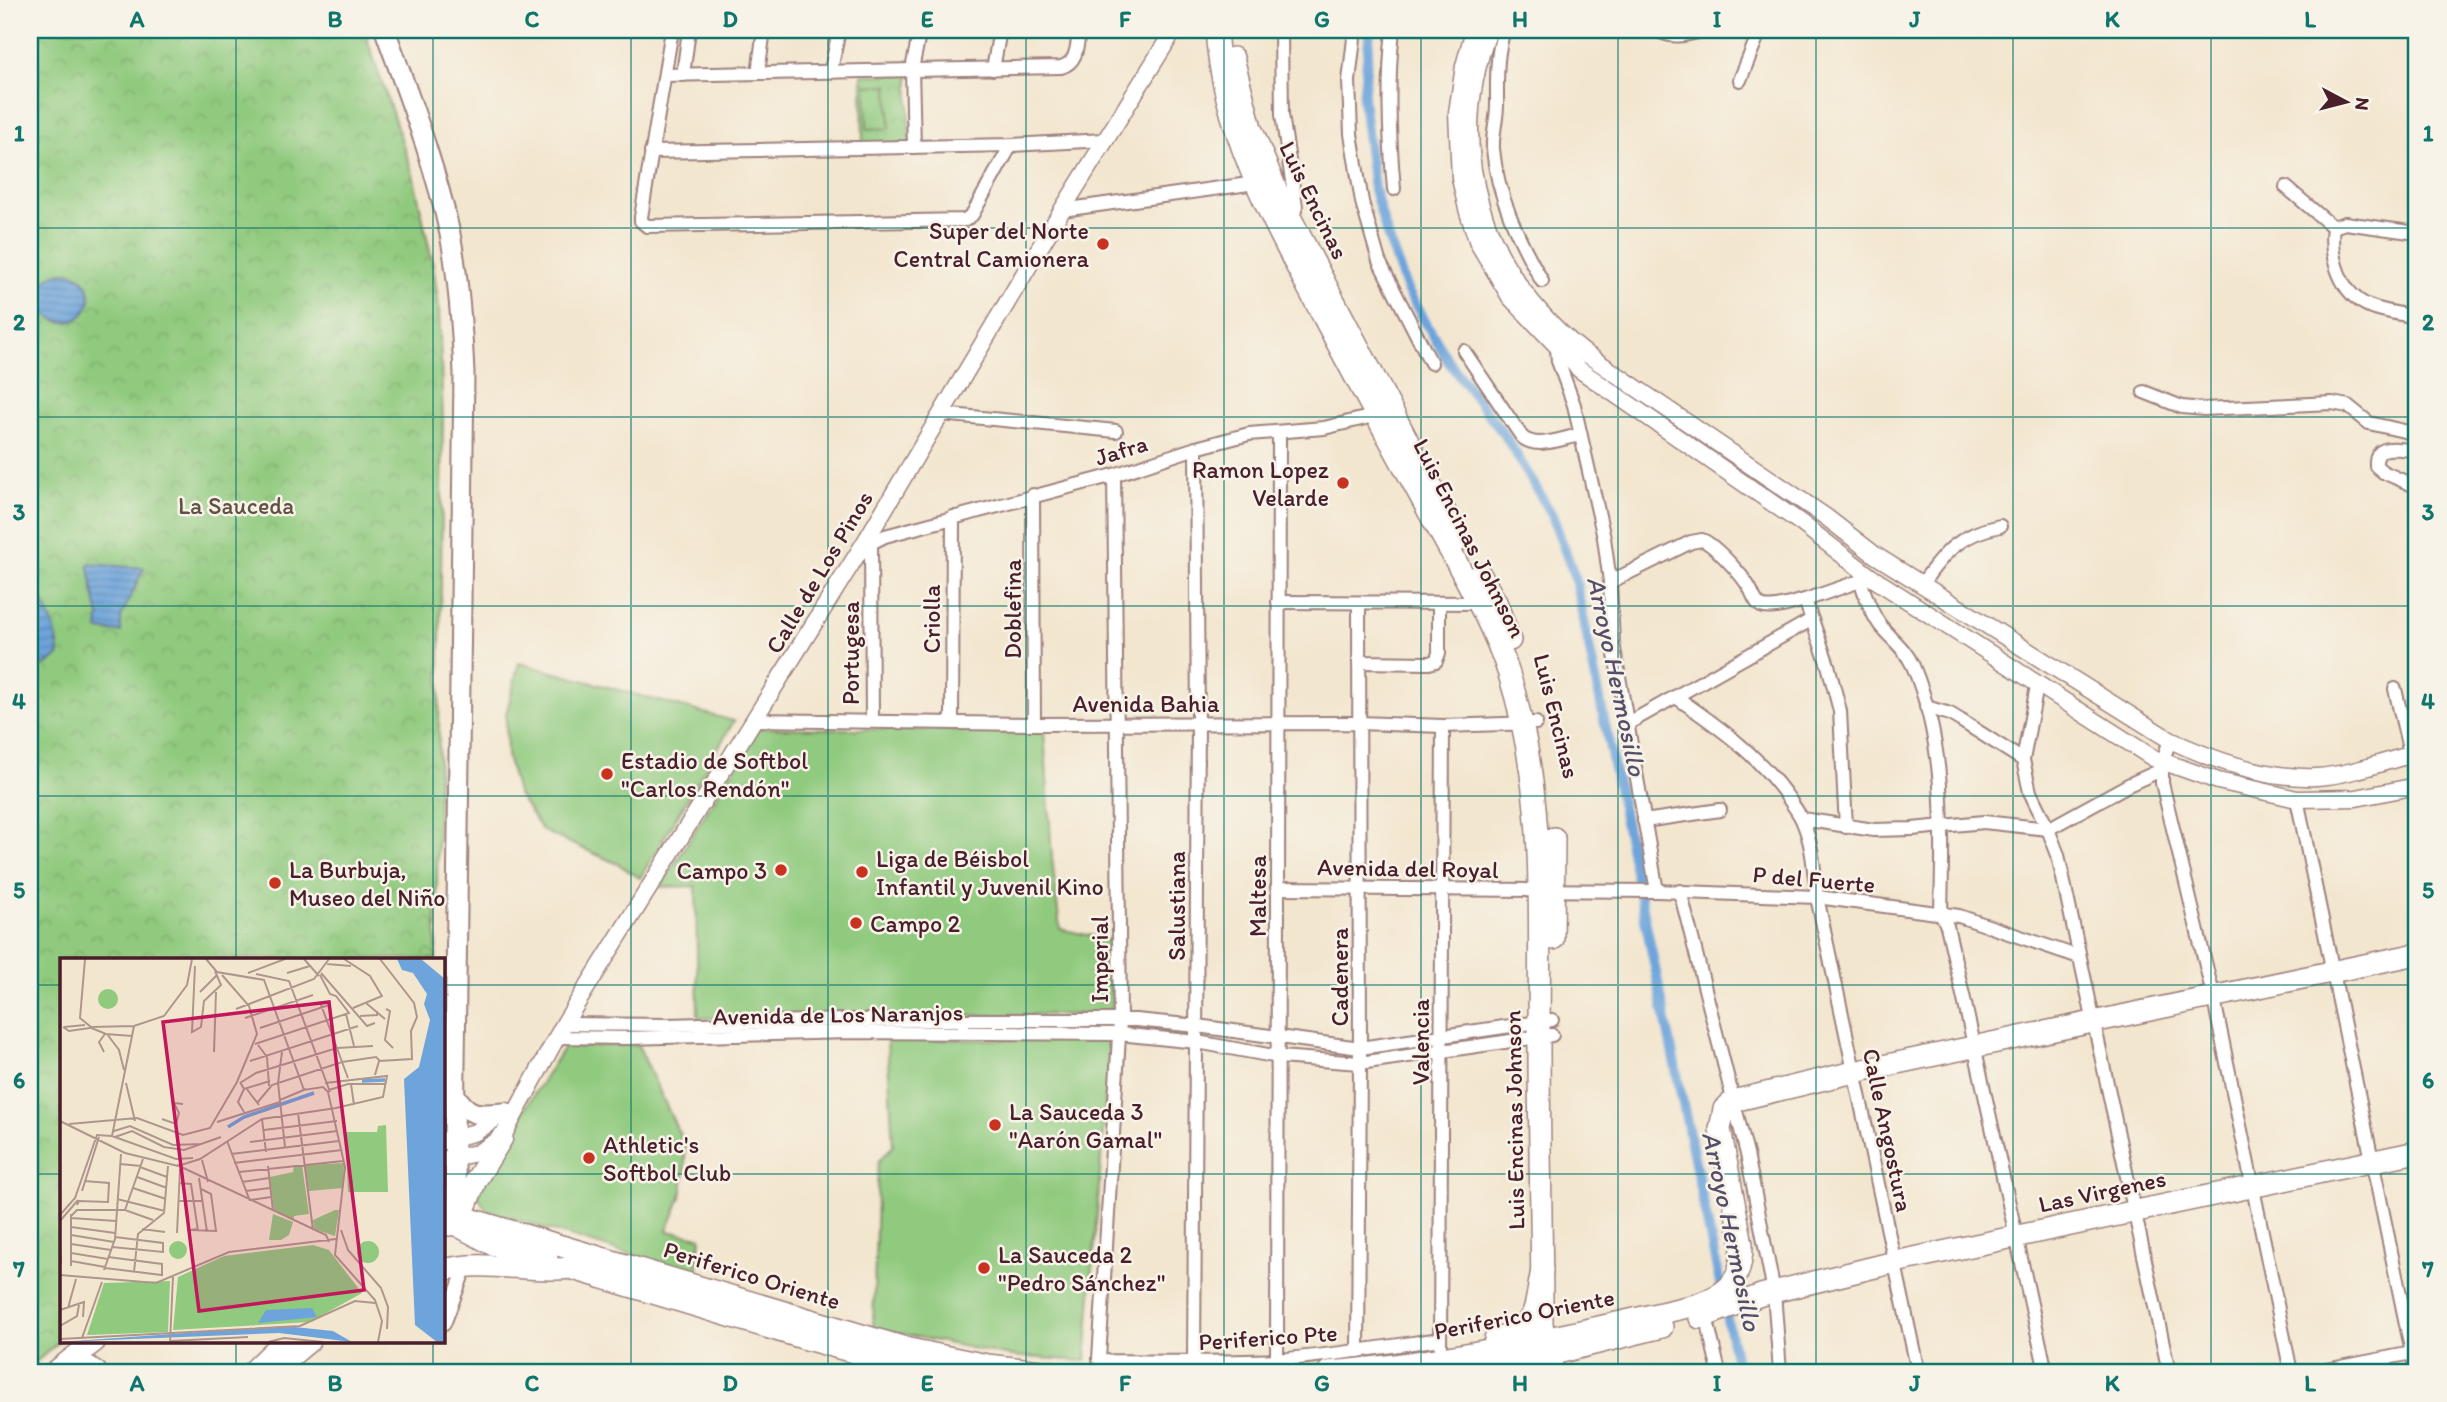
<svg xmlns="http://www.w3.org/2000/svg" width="2447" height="1402" font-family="Itim,sans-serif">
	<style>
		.park { fill: url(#park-crowns); stroke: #6d7454; stroke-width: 2 }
		.pitch { fill: #90ca7e; stroke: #6d7454; stroke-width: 2 }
		.water { fill: url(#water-rules); stroke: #5c6283; stroke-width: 2 }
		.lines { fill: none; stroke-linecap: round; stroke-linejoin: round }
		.canal { stroke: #6da4db; stroke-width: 10 }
		.minor-casing { stroke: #9e827d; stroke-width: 16 }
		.tertiary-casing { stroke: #9e827d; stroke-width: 19 }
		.secondary-casing { stroke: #9e827d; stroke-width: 23 }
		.primary-casing { stroke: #9e827d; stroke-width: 24 }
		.trunk-casing { stroke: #9e827d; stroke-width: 24 }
		.minor { stroke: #fff; stroke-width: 12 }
		.tertiary { stroke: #fff; stroke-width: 16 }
		.secondary { stroke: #fff; stroke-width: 19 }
		.primary { stroke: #fff; stroke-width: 21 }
		.trunk { stroke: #fff; stroke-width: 21 }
		.grid { fill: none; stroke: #0f766e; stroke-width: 2; stroke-opacity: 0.55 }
		.poi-dot { fill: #c8321e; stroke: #f7f3e8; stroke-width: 2.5 }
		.labels { text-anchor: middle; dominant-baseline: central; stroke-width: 5; stroke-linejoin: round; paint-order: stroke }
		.street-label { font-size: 24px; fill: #4a1f2b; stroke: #f7f3e8 }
		.poi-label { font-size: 24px; fill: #4a1f2b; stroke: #f7f3e8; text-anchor: start }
		.park-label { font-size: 24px; fill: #5f5244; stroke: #f7f3e8 }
		.water-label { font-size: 26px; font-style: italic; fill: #564e69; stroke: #f7f3e8 }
		.inset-river { fill: none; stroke: #6da4db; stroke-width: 3.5 }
		.inset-road { fill: none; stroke: #af968d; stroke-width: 2 }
		.view { fill: #c2185b; fill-opacity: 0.15; stroke: #c2185b; stroke-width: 3.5 }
		.inset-edge { fill: none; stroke: #4a1f2b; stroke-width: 3.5 }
		.neatline { fill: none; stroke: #0f766e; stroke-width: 2.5 }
		.grid-label { font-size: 23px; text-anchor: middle; font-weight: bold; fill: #0f766e }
	</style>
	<defs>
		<pattern id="park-crowns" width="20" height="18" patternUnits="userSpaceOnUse" patternTransform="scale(1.75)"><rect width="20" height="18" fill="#90ca7e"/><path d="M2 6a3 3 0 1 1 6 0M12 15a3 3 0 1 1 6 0" fill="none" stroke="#7ead6d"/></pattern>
		<pattern id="water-rules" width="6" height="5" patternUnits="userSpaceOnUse" patternTransform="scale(1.75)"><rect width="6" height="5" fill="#6da4db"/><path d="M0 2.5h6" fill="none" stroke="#5c85b2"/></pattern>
	</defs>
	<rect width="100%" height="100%" fill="#f7f3e8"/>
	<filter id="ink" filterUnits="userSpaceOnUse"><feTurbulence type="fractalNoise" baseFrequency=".0143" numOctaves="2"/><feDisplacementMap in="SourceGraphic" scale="14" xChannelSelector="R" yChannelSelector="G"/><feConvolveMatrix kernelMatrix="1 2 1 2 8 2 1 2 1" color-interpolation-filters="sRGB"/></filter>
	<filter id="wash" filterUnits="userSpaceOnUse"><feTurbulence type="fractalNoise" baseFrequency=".00686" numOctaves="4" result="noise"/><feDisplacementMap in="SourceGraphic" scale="28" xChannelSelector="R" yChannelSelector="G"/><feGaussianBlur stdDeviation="1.57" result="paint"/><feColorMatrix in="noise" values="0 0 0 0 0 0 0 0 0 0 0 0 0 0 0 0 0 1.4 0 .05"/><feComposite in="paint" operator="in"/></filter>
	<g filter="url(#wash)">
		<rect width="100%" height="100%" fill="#f3e6cf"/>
		<g class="park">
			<path d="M30,30h334l49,144 20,91 6,43 4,114 -7,537h-375v381l-31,27z"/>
			<path d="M909,74v71l-46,1 -1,-71z"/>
		</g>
		<g class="pitch">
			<path d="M888,85l2,43 -23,1 -1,-43z"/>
			<path d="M519,663l215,58 -94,157 -22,-14 -75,-33 -26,-38 -10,-37 -1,-41z"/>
			<path d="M759,728l285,3 8,127 8,71 50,11 2,74 -414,4 -2,-132 -36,1z"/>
			<path d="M1110,1039l-24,322 -76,-5 -137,-28 5,-166 15,-16 -6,-106z"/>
			<path d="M638,1045l47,101v23l-4,28 -14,34 34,6 -4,38 -209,-64c-9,-10 -11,-16 -9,-30l85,-134z"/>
		</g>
		<g class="water">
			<circle cx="65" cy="297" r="25"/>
			<path d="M88,564l56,4 -23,49v15l-23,-2 1,-13z"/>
			<path d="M30,580c13,24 28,46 29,74 -10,11 -15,14 -29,12z"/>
		</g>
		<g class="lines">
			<path class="canal" d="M1370,30l-7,69 11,90 13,45 20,56 41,71 58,76 46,78 23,63 163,794"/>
		</g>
	</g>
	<g filter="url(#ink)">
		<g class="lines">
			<g class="minor-casing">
				<g id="minor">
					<path d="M672,30l-31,187v4l6,5 318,-6 7,-5 39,-70"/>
					<path d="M1281,30l1,85 14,92 -4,13"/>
					<path d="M1355,30l-6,51 2,53 11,68 17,59 52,102"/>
					<path d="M1393,30c-6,53 -4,105 1,159"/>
					<path d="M1504,30c-8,25 -7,49 -7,75 0,15 -5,29 -4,44 4,47 26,91 49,132"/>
					<path d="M1657,30c17,10 31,4 49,0"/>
					<path d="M993,69l7,-39"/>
					<path d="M831,70l8,-40"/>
					<path d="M758,73l6,-43"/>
					<path d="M665,75l396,-8c17,-5 16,-22 18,-37"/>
					<path d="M683,75l6,-45"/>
					<path d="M1740,80l20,-50"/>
					<path d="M914,147l-2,-78 8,-39"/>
					<path d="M651,152l360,-7 94,-5"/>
					<path d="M2286,187l47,40"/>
					<path d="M1062,210l194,-27"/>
					<path d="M2417,233l-72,-10 -12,4c-4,29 7,67 36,79 15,6 33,8 48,11"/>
					<path d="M1557,349l1,12 16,44 30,133 6,44 3,61 44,248"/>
					<path d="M1464,351l58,86c15,13 40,1 58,-2"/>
					<path d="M2144,392l38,15 22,2 128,-6 16,3 21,17 48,11"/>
					<path d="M941,414l175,17"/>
					<path d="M2417,451c-16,-2 -43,-9 -41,15l7,6 34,15"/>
					<path d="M1114,475l6,545 -21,339 5,2c57,1 114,2 171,-1 55,-4 110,-13 165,-21"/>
					<path d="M1033,495l1,229"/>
					<path d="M865,542l6,1 14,-7 229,-61 82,-27 53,-14 75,-6 58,-14"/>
					<path d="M871,543l1,178"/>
					<path d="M1860,581c6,14 10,31 20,44 11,14 25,23 33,41 33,79 30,162 28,247l6,13 16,69 83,377"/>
					<path d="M1610,582l81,-40 11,-2c12,4 40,35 47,47 4,6 5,15 12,19 10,5 32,-3 44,-6"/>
					<path d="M1922,584c22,-32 38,-50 78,-58"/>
					<path d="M1278,602l203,1"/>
					<path d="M1359,662l70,1 7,-2 3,-8v-50"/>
					<path d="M2037,686l-14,74 7,32 18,37 10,26 111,517"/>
					<path d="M2395,689l22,94"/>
					<path d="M1676,697c43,30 83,58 113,102 5,8 11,15 14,23 10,23 11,50 14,75l101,475"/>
					<path d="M1926,707l24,7 10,6 63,40"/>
					<path d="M755,720l279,4 325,-1 84,3 93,-3"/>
					<path d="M952,721l1,-204"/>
					<path d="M1627,724l184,-104"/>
					<path d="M2170,740l-8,23v20l51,212 78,377"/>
					<path d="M2297,799l119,573"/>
					<path d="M1802,819l72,11 38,-1 72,-7 64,7 80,-44 33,-15"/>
					<path d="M1644,821l76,-11"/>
					<path d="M1846,827l-6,-116 -12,-46 -23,-65 61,-21"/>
					<path d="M1277,888l380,3 160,6 142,19 120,41"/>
					<path d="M1680,891l67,263 27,138 6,80"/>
					<path d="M564,1024l104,1 178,-5h290l61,6 163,22 192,-28"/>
					<path d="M557,1037l71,1 221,-6 270,2 78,8 82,15 81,6 192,-28"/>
					<path d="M1706,1316l13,56"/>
					<path d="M443,1322l1,2 22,-58"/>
					<path d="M1440,1345l3,-619"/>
					<path d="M1358,1351l2,-288 -1,-460"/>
					<path d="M1277,1360l2,-928"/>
					<path d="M1194,1363l4,-640 -2,-275"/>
					<path d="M1555,1372l2,-18"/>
					<path d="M2316,1372l101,-20"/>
				</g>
			</g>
			<g class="tertiary-casing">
				<g id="tertiary">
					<path d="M1474,30l-10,36 -7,47 3,65 7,31 11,34 32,54 70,73 221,153 70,54 282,181 65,23 79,18 59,-1 61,-12"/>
					<path d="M1489,30c-45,121 -7,242 93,321l244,166 49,38 295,185c43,20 98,39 147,37 33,-2 68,-16 100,-24"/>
					<path d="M443,1141l33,-9 31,-21"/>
					<path d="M443,1160l34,-7 25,-15 62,-114 301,-482 197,-332 112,-180"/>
				</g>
			</g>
			<g class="secondary-casing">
				<g id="secondary">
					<path d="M385,30c24,67 50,134 65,204 9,46 12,93 14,139l-10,766 2,57 5,22"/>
					<path d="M454,1093c14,24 24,22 50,20"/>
				</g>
			</g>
			<g class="primary-casing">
				<g id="primary">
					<path d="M1216,30c7,103 59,196 107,286 37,71 76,141 114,211 26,48 55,95 72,147 38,120 30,244 30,367 0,94 3,187 3,281l3,34"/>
					<path d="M1233,58l18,70 28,68 181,344"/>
					<path d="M1480,574l16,28 14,38"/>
					<path d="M1553,939l1,-101"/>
				</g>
			</g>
			<g class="trunk-casing">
				<g id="trunk">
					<path d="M443,1211l466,138 78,16 63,7"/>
					<path d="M451,1222l41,22 55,15"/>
					<path d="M450,1225l11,-7 15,-38 26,-42"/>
					<path d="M443,1270c42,-11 85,3 127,-2l236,71 94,26 39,7"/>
					<path d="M1700,1318l61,-23 134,-33 522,-110"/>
					<path d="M1495,1339c45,-16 38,-25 47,-69"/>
					<path d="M69,1363l15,1 12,8"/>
					<path d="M55,1372l40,-31"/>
					<path d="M252,1372l32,-31"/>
					<path d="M272,1372l37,-31"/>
					<path d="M1328,1372c124,-10 247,-39 368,-67 33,-12 46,-24 46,-61l-22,-115 4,-20 9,-8 121,-29 563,-118"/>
					<path d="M1456,1372l89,-16 117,-29"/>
				</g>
			</g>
			<use href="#minor" class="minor"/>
			<use href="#tertiary" class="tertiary"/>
			<use href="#secondary" class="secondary"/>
			<use href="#primary" class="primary"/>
			<use href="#trunk" class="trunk"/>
		</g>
	</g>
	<path class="grid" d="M236,30v929M433,30v929M631,30v1342M828,30v1342M1026,30v1342M1224,30v1342M1421,30v1342M1618,30v1342M1816,30v1342M2013,30v1342M2211,30v1342M30,228h2387M30,417h2387M30,606h2387M30,796h2387M30,985h31M443,985h1974M30,1174h31M443,1174h1974M236,1341v31M433,1341v31"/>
	<g class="poi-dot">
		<circle cx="1103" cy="244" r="7"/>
		<circle cx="1343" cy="483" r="7"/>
		<circle cx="607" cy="774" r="7"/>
		<circle cx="781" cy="870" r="7"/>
		<circle cx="862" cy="872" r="7"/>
		<circle cx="275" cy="883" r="7"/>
		<circle cx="856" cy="923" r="7"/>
		<circle cx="995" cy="1125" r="7"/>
		<circle cx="589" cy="1158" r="7"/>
		<circle cx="984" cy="1268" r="7"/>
	</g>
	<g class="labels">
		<g class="street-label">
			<text transform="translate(1314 200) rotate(64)">Luis Encinas</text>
			<text transform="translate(1121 450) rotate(-17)">Jafra</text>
			<text transform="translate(1470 538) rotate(63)">Luis Encinas Johnson</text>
			<text transform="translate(819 572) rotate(-59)">Calle de Los Pinos</text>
			<text transform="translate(1012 609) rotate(-90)">Doblefina</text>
			<text transform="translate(931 619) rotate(-90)">Criolla</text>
			<text transform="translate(850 653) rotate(-90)">Portugesa</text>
			<text x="1146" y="703">Avenida Bahia</text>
			<text transform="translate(1557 716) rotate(76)">Luis Encinas</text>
			<text transform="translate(1408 868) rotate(1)">Avenida del Royal</text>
			<text transform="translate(1814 879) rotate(5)">P del Fuerte</text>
			<text transform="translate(1257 896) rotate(-90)">Maltesa</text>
			<text transform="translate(1176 906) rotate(-90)">Salustiana</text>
			<text transform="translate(1099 959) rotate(-90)">Imperial</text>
			<text transform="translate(1339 977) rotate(-90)">Cadenera</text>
			<text transform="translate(838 1014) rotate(-1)">Avenida de Los Naranjos</text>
			<text transform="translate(1420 1042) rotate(-90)">Valencia</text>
			<text transform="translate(1514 1120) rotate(-91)">Luis Encinas Johnson</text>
			<text transform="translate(1888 1130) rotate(78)">Calle Angostura</text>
			<text transform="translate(2102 1191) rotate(-12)">Las Virgenes</text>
			<text transform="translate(752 1275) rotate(17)">Periferico Oriente</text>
			<text transform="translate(1524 1314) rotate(-11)">Periferico Oriente</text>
			<text transform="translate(1268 1337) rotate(-4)">Periferico Pte</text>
		</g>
		<g class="poi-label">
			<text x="1089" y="230" text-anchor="end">Super del Norte<tspan x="1089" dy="28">Central Camionera</tspan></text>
			<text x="1329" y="469" text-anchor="end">Ramon Lopez<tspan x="1329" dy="28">Velarde</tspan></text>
			<text x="621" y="760">Estadio de Softbol<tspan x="621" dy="28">"Carlos Rendón"</tspan></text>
			<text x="876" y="858">Liga de Béisbol<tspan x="876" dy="28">Infantil y Juvenil Kino</tspan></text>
			<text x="289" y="869">La Burbuja,<tspan x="289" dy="28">Museo del Niño</tspan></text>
			<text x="767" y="870" text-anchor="end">Campo 3</text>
			<text x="870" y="923">Campo 2</text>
			<text x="1009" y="1111">La Sauceda 3<tspan x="1009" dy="28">"Aarón Gamal"</tspan></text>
			<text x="603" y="1144">Athletic's<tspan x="603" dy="28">Softbol Club</tspan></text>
			<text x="998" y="1254">La Sauceda 2<tspan x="998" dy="28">"Pedro Sánchez"</tspan></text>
		</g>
		<g class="park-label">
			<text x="236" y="505">La Sauceda</text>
		</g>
		<g class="water-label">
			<text transform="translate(1617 676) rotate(78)">Arroyo Hermosillo</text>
			<text transform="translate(1732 1231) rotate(78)">Arroyo Hermosillo</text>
		</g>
	</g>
	<g transform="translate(60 958)">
		<rect width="385" height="385" fill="#f3e6cf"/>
		<path d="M253,287l16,5 33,43 -52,29 -137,8 5,-53 46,-21z" fill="#90ca7e"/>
		<path d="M38 41a10 10 0 1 1 20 0a10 10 0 1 1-20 0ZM326,167l2,67h-40l-3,-60h32l1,-6zM284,205l-1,25 -34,3 -4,-26zM242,207l7,49 -15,2v4l-20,-9 -4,-34 23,-5 1,-6zM275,252h4l-4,26 -21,-7 -1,-9zM213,256l20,8 -4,13 -8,5h-12zM109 292a9 9 0 1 1 18 0a9 9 0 1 1-18 0ZM297 294a11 11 0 1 1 22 0a11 11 0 1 1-22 0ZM110,323l-2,51 -81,3 17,-52z" fill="#90ca7e"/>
		<path d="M337,1h24l24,20v363h-8l-22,-17 -11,-246 15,-12 11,-47 -6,-16 3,-10 -14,-21 -11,-3zM252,350l5,9 -59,6 8,-13zM225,368l48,5 19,11 -73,-9 -219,9z" fill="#6da4db"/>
		<path class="inset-river" d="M302,123l23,-1M168,169l16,-10 70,-24"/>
		<path class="inset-road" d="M25,1l-5,59 11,9 43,-1 30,-10 23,-31 5,-26M146,1l11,13 47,8 40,110 19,-3 5,5 17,75 -10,88 40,45 7,21 -4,21M244,1l15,17M284,1l26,17 12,20 -29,12M267,6l24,2M135,8l-3,66 9,-5 3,-26 17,-16 -6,-14M188,15l37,-14M227,15l23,-7M261,15l46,53 8,-3M196,16l33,7 41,111M140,34l17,-17M260,44l28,76M306,45l19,16M176,51l78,-30 15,-20M326,51l4,2 -5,29 8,8M286,56l8,32M300,58l17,-1v-4M185,60l68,-23M3,69l6,4 21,-3M4,69l21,-2M29,69l17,7 26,2M200,70l69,-23M47,76l12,16 5,20M195,86l94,-31 -13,-17 -6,-2 -10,-19M198,87l9,12 2,29M44,94l-5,-10 6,-8M154,94l2,-60M222,94l-4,31 7,64M190,103l108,-35M315,117l4,-14 33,-2 -1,-28 6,-14 -3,-14 -34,-44M180,124l4,7 26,-8M66,125l9,38M180,125l16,-10 81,-25 36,-2M265,125l62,-7 -4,21 -47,11M291,126l3,21M186,130l13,17M184,131l-6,13 6,10M269,132l19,-6h38M220,142l26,-11M197,145l15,-18 70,-23 34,-5 4,4M238,155l15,117M102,161l14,5 3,-11 -5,-10 9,1M202,161l4,33M0,163l65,32 53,13 22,-7 62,-40 74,-11M157,164l63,-20M9,166l68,-6 46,17 27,-7 27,-46 20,-48 -8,-28 -27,-31M204,172l73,-9M54,173l16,-5 43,19 28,-1M52,178l22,-110M55,179l17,-6 32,16 20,3 37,-13M167,183l23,60M190,184l87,-11M171,196l108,-13M142,202l6,22M174,205l108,-13M60,206l21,2M117,207l149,70 3,7M208,208l5,45M80,209l27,10M179,214l104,-11M77,219l30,11M139,220l8,54M182,224l27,-4M119,225l12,1 7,47M73,230l33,11M22,233l17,-54M186,233l24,-3M57,241l48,12M190,242l21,-3M118,243h25M17,247l2,-4 29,1 1,-19 -25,-2M65,252l18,-51M0,257l15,-17 22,-63 15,1 64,23 17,-1M11,258l6,-6h48l28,10M11,260l45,3M0,263l18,-21M11,269l44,6M82,271l23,3M138,271l-8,1 26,1 -5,-37 -10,-5M281,272l7,20 33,38 7,19 -1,22M117,275l3,-64M11,277l43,7M0,284l1,22M11,286l40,6M52,289l51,5v-9l-48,-6M11,295l37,6M11,303l34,6M11,308v-52M45,310l57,7v-11l-54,-7M44,312l11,-31 6,-85M74,314l4,-38 26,-21 4,-47M0,317l96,8 73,-31 107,-13M8,350l8,-29M0,352l24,-8 -1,15M0,368l17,-10 2,-11M22,380l20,-56M0,381l240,-13 55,-25 20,2M110,383l78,-4M110,384l3,-65M208,384l16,-4 39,4"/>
		<path class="view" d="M269,44l35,288 -165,21 -36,-289z"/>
		<rect width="385" height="385" class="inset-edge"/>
	</g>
	<rect width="2447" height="1402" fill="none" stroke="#f7f3e8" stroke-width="77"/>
	<g transform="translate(2346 102) rotate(97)" stroke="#f7f3e8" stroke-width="5" paint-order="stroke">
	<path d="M0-5L12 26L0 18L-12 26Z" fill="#4a1f2b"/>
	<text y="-10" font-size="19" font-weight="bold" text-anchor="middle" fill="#4a1f2b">N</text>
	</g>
	<rect x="38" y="38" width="2370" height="1326" class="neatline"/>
	<g class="grid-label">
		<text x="137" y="27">A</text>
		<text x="335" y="27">B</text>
		<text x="532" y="27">C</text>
		<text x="730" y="27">D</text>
		<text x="927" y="27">E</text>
		<text x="1125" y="27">F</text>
		<text x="1322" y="27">G</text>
		<text x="1520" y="27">H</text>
		<text x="1717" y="27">I</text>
		<text x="1915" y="27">J</text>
		<text x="2112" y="27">K</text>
		<text x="2310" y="27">L</text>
		<text x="19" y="141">1</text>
		<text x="2428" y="141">1</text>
		<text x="19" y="330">2</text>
		<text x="2428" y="330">2</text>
		<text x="19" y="520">3</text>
		<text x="2428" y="520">3</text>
		<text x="19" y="709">4</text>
		<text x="2428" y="709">4</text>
		<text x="19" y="898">5</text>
		<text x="2428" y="898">5</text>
		<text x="19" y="1088">6</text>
		<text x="2428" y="1088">6</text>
		<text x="19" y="1277">7</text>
		<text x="2428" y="1277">7</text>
		<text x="137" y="1391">A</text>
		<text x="335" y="1391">B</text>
		<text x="532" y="1391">C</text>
		<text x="730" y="1391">D</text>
		<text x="927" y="1391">E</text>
		<text x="1125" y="1391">F</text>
		<text x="1322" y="1391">G</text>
		<text x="1520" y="1391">H</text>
		<text x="1717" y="1391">I</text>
		<text x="1915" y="1391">J</text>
		<text x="2112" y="1391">K</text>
		<text x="2310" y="1391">L</text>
	</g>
</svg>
